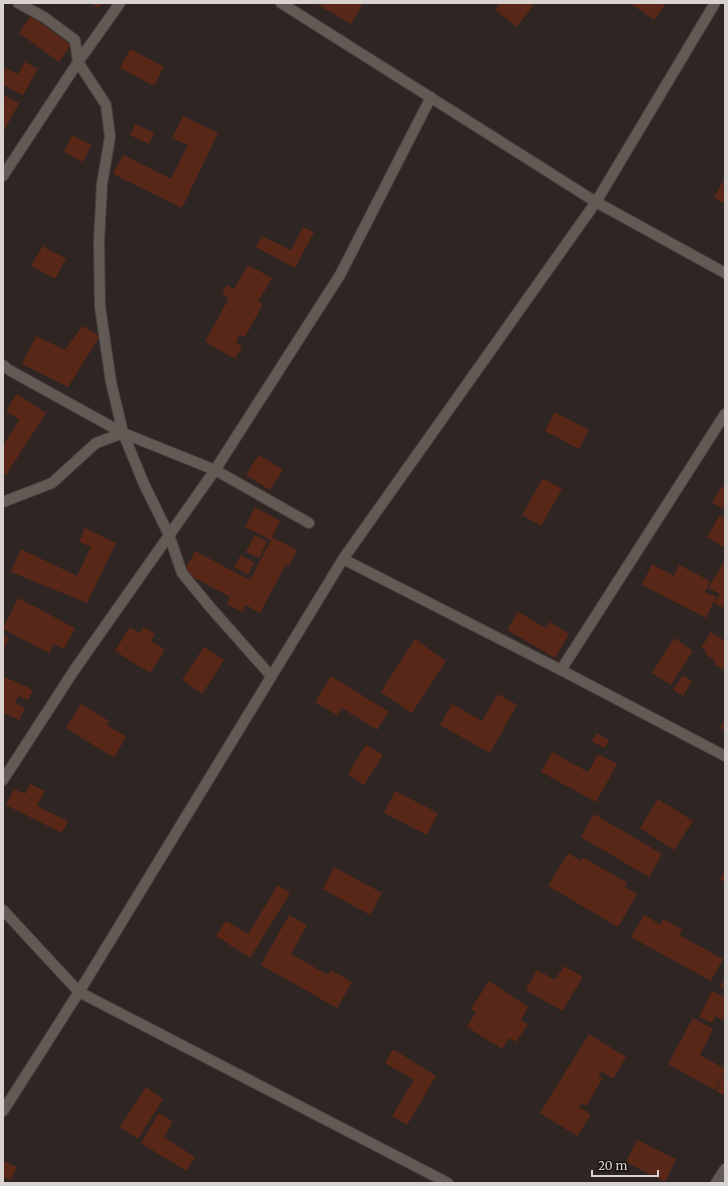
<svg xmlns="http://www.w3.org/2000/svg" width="728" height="1186" font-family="Merriweather,serif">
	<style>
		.building { fill: #582717 }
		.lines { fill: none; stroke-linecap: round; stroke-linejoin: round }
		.minor-casing { stroke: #49423f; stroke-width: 12 }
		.minor { stroke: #635955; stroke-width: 10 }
	</style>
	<rect width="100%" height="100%" fill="#2f2623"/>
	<g class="building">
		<path d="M90,3h12l-3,5z"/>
		<path d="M315,3h48l-12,21z"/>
		<path d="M501,3h34l-18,24 -22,-17z"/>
		<path d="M630,3h36l-12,17z"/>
		<path d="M31,16l40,29 -12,17 -40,-29z"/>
		<path d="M130,49l34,18 -10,19 -34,-18z"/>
		<path d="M25,62l13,7 -15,26 -20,-10v-18l15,7z"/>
		<path d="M3,95l16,8 -16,30z"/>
		<path d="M183,116l35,17 -36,75 -69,-34 10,-19 48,24 17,-34 -16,-7z"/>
		<path d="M135,124l19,9 -5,11 -19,-9z"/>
		<path d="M72,135l19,10 -8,17 -19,-10z"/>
		<path d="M725,178v26l-11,-6z"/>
		<path d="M303,227l11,5 -19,36 -39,-21 6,-11 29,14z"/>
		<path d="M43,246l23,13 -11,20 -24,-13z"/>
		<path d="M248,265l24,13 -14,24 5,2 -18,33 -5,-2 -4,7 6,4 -7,13 -30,-17 24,-44 -7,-4 5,-9 7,4z"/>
		<path d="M82,326l18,10 -32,51 -46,-23 14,-28 29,14z"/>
		<path d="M17,394l29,19 -40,62 -3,-2v-27l16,-26 -13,-9z"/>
		<path d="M555,412l34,18 -10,19 -34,-18z"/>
		<path d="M259,455l24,15 -13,20 -24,-15z"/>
		<path d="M543,478l19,11 -21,37 -19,-11z"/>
		<path d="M722,486l3,2v22l-13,-8z"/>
		<path d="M255,507l25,14 -8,16 25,13 -8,16 -3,-2 -26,49 -14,-8 -4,7 -15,-8 3,-7 -46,-25 11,-21 55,29 21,-40 -26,-13z"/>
		<path d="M720,515l5,4v29l-18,-11z"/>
		<path d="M85,528l31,15 -29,60 -76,-31 10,-23 56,27 14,-29 -12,-5z"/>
		<path d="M255,535l12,7 -8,16 -13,-6z"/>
		<path d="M241,555l13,8 -6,12 -14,-8z"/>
		<path d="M725,560v44l-2,4 -9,-5 6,-9 -12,-6z"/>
		<path d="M652,564l22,12 5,-11 31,16 -5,11 11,5 -10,21 -64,-33z"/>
		<path d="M18,598l57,30 -11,21 -10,-5 -5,9 -46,-24z"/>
		<path d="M518,612l28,16 4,-6 19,12 -14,24 -48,-28z"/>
		<path d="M130,627l9,6 5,-6 11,7 -4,7 14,9 -15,23 -35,-22z"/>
		<path d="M711,632l14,9v30l-11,-7 2,-3 -11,-7 2,-3 -6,-3z"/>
		<path d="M3,635l6,3 -6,12z"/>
		<path d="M674,638l19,13 -22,34 -19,-12z"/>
		<path d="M415,639l31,22 -34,52 -31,-21z"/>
		<path d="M204,647l20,13 -22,34 -20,-14z"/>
		<path d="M683,675l9,6 -9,15 -10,-6z"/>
		<path d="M3,676l30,14 -5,10 -10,-4 -3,7 10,5 -6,12 -16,-7z"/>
		<path d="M331,676l58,36 -12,18 -35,-22 -5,7 -22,-13z"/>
		<path d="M498,694l19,11 -27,48 -50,-28 12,-21 30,17z"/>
		<path d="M81,704l28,17 -2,4 19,12 -12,21 -48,-30z"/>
		<path d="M725,720v11l-5,-3z"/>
		<path d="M596,733l13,7 -4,8 -13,-6z"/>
		<path d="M366,745l17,10 -19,30 -16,-11z"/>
		<path d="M552,752l36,20 10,-18 19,10 -21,38 -55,-30z"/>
		<path d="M30,784l15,7 -8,15 31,15 -6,12 -56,-28 8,-16 11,5z"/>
		<path d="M395,791l43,22 -11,22 -43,-22z"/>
		<path d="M658,799l35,22 -19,29 -34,-22z"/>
		<path d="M594,814l68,40 -13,23 -68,-40z"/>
		<path d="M568,853l13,8 2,-4 44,26 -2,4 12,7 -19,33 -70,-41z"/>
		<path d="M334,867l48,26 -12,22 -47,-26z"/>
		<path d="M725,870v12l-5,-2z"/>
		<path d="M278,885l12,8 -40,65 -34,-22 10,-15 22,13z"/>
		<path d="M289,915l18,10 -16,29 37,21 3,-5 21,12 -15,26 -76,-43z"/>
		<path d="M644,915l17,10 2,-6 19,10 -3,6 44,24 -12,22 -80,-44z"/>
		<path d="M564,966l19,11 -21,34 -36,-21 11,-20 18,10z"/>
		<path d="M725,978v11l-5,-2z"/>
		<path d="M489,981l39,26 -7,13 7,4 -12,18 -7,-4 -7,11 -35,-22 9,-15 -5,-3z"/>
		<path d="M712,991l13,6v24l-10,-5 -3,7 -13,-6z"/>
		<path d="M693,1018l20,11 -13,26 25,14v3l-10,18 -47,-26z"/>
		<path d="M589,1034l37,23 -13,22 -12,-8 -3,5 5,2 -17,28 -5,-3 -2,4 12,8 -14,21 -37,-23z"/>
		<path d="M393,1049l43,27 -29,49 -15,-9 22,-36 -29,-17z"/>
		<path d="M725,1073v23l-9,-5z"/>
		<path d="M146,1087l17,12 -25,40 -18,-12z"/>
		<path d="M159,1113l14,9 -9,15 31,20 -9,14 -45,-28z"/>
		<path d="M637,1140l39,19 -11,23 -39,-20z"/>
		<path d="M3,1161l14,6 -6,13 -8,-3z"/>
	</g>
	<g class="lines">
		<g class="minor-casing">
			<g id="minor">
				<path d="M18,3l26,14 31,23 3,22 28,43 4,32 -8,47 -3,58 1,65 11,75 12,51 21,51 25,51 13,38 28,34 61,69"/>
				<path d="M281,3l315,199 129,71"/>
				<path d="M3,176l75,-114 42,-59"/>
				<path d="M3,365l6,5 114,63 92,37 94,53"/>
				<path d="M3,502l49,-19 44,-40 27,-10"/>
				<path d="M343,559l218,111 164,86"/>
				<path d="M561,670l164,-256"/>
				<path d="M3,780l72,-111 140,-199 125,-195 91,-178"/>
				<path d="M3,910l76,82 369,191"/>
				<path d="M3,1111l76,-119 264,-433 253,-357 119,-199"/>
				<path d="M716,1183l9,-14"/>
			</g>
		</g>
		<use href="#minor" class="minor"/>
	</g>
	<rect width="728" height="1186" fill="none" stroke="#d8d2d0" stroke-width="8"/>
	<path d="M592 1170v6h66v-6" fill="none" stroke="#d8d2d0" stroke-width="2"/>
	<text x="598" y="1170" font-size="12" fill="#d8d2d0" stroke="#14100f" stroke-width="3" paint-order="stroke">20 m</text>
</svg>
